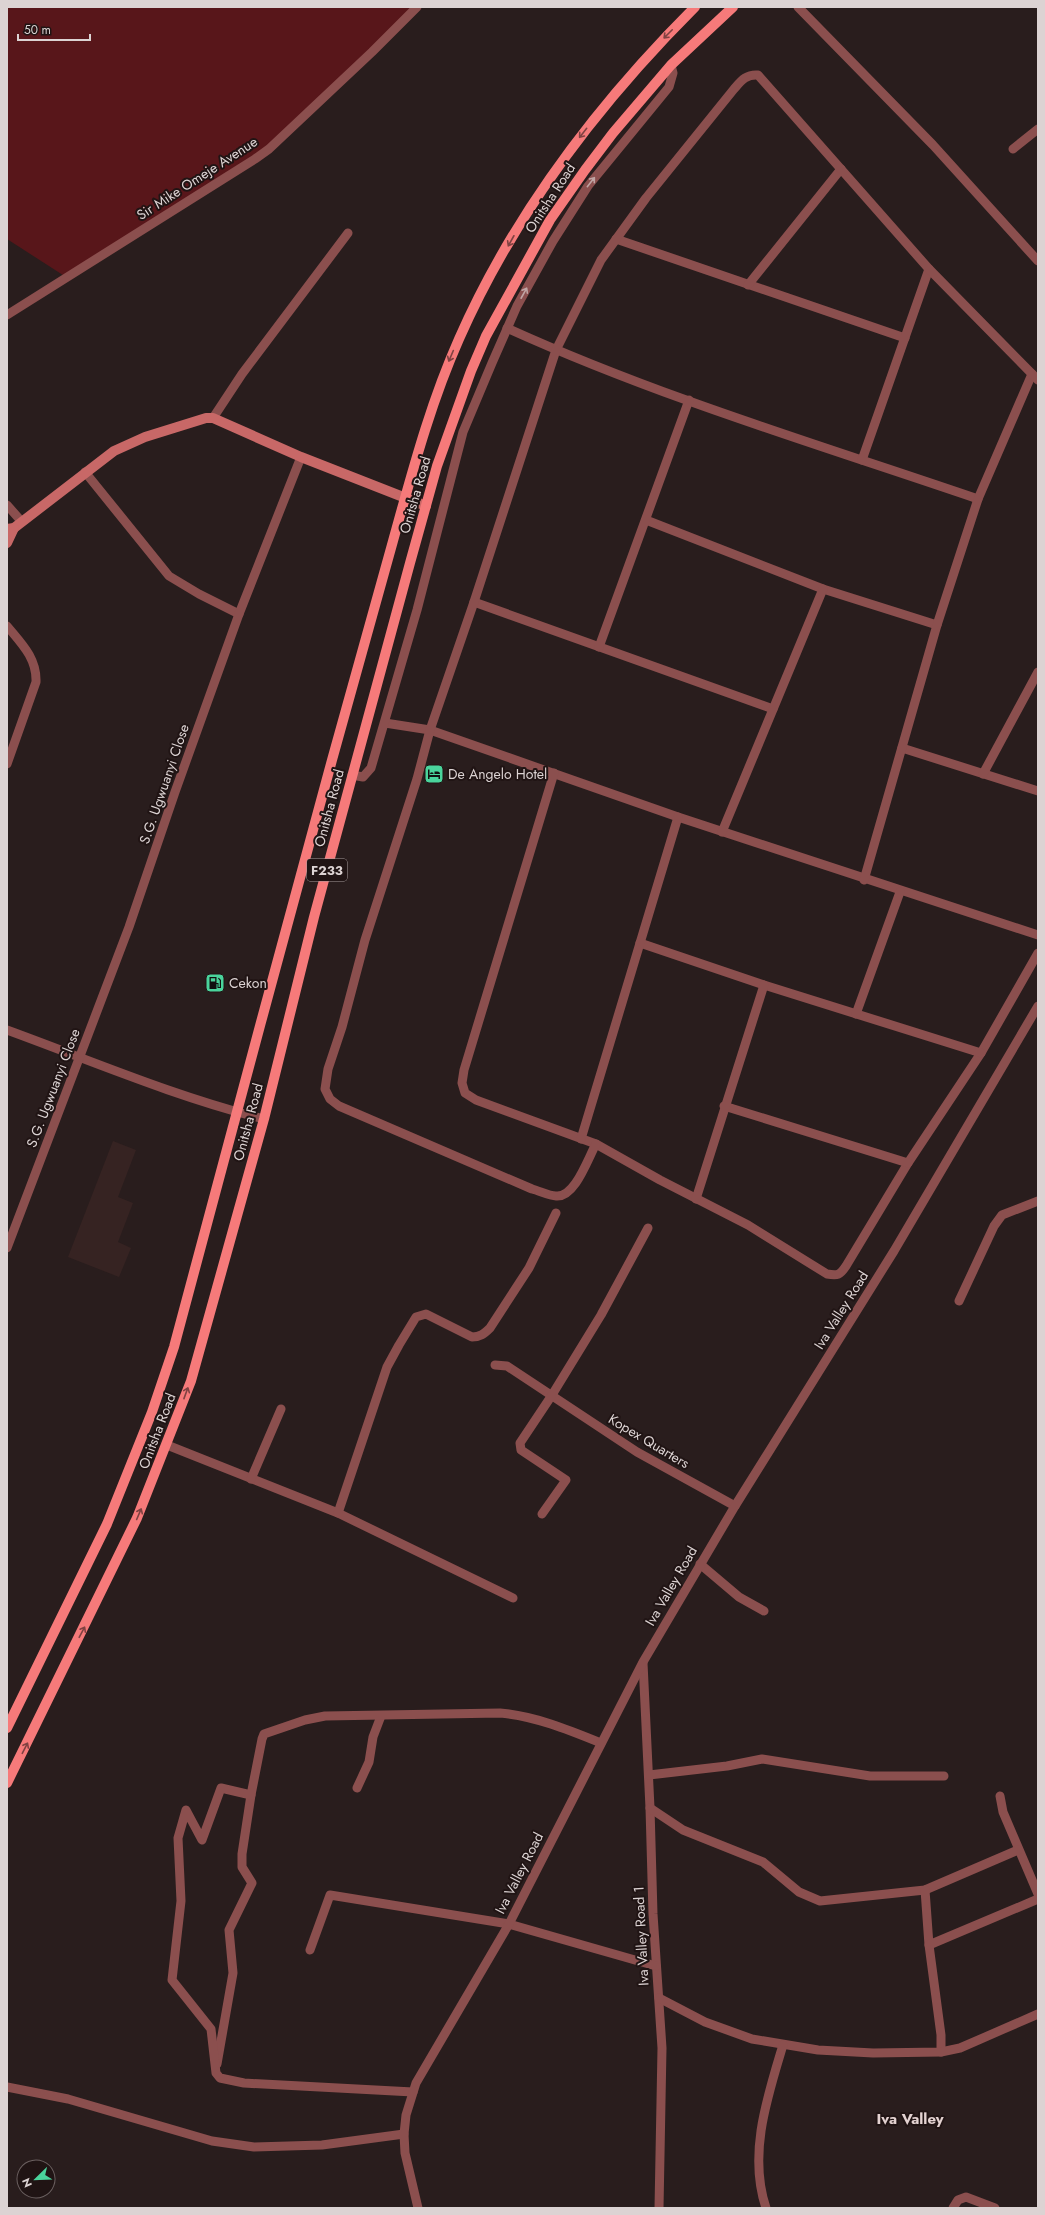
<svg xmlns="http://www.w3.org/2000/svg" width="1045" height="2215" font-family="Jost,sans-serif">
	<style>
		.built { fill: #362322 }
		.green { fill: #58161a }
		.lines { fill: none; stroke-linecap: round; stroke-linejoin: round }
		.street { stroke: #8b4f4e; stroke-width: 9 }
		.secondary { stroke: #c86867; stroke-width: 10 }
		.primary { stroke: #f67a7a; stroke-width: 10 }
		.oneway { stroke: #804242 }
		.oneway2 { stroke: #c0a5a4 }
		.labels { text-anchor: middle; dominant-baseline: central; stroke-width: 4; stroke-linejoin: round; paint-order: stroke }
		.shield { fill: #201414; stroke: #a49a9a; stroke-width: 1 }
		.shield-label { font-size: 13px; font-weight: bold; fill: #dcd3d3 }
		.street-label { font-size: 14px; fill: #dcd3d3; stroke: #201414 }
		.poi-label { font-size: 14px; fill: #dcd3d3; stroke: #201414; text-anchor: start }
		.neighbourhood-label { font-size: 15px; font-weight: bold; fill: #e4d3d2; stroke: #201414 }
	</style>
	<rect width="100%" height="100%" fill="#291d1d"/>
	<path class="built" d="M113,1141l23,9 -18,47 15,6 -15,39 13,6 -12,29 -51,-20z"/>
	<path class="green" d="M7,7h408l-146,142 -203,128 -59,-38z"/>
	<g class="lines">
		<g class="street">
			<path d="M798,7l135,138 105,116"/>
			<path d="M1013,149l25,-20"/>
			<path d="M616,239l289,99"/>
			<path d="M748,285l93,-116"/>
			<path d="M7,315l248,-156 14,-10 103,-97 45,-45"/>
			<path d="M507,328c152,69 313,117 471,171"/>
			<path d="M213,418l29,-44 106,-141"/>
			<path d="M862,460l67,-191"/>
			<path d="M85,472l84,104 30,18 40,20"/>
			<path d="M7,505l15,17"/>
			<path d="M646,520l177,69 114,36"/>
			<path d="M474,602l299,107"/>
			<path d="M7,626c14,17 30,32 29,56l-29,82"/>
			<path d="M599,647l90,-247"/>
			<path d="M385,723l45,7 248,87 360,118"/>
			<path d="M902,748l136,43"/>
			<path d="M554,773l-90,297 -2,13 3,10 11,7 120,44 64,36 88,45 79,49c11,2 13,1 19,-8l62,-103 73,-110 57,-100"/>
			<path d="M983,774l55,-102"/>
			<path d="M352,775l11,2 8,-9 46,-158 46,-178 29,-69 25,-57 36,-65 35,-55 81,-99 4,-14 -2,-8"/>
			<path d="M722,832l101,-243"/>
			<path d="M864,880l73,-255 41,-126 54,-125"/>
			<path d="M640,943l124,42 217,68"/>
			<path d="M856,1014l44,-122"/>
			<path d="M7,1030c85,31 169,67 257,89"/>
			<path d="M724,1106l184,57"/>
			<path d="M581,1139l97,-322"/>
			<path d="M596,1144c-8,14 -21,54 -40,52 -7,0 -16,-5 -24,-7l-193,-83 -9,-7 -5,-10 3,-20 14,-42 23,-87 52,-161 13,-49 44,-128 82,-252 45,-90 45,-62 88,-109c7,-8 12,-15 24,-14l171,194 109,111"/>
			<path d="M696,1199l68,-214"/>
			<path d="M7,1248l122,-321 46,-135 64,-178 62,-157"/>
			<path d="M959,1301l35,-75 8,-11 36,-14"/>
			<path d="M495,1365l12,1 130,86 98,54"/>
			<path d="M167,1445l171,68 175,85"/>
			<path d="M251,1479l30,-70"/>
			<path d="M338,1513l49,-146 12,-22 17,-28 10,-3 46,23c8,0 12,-3 18,-9l39,-60 27,-55"/>
			<path d="M542,1514l24,-34 -45,-30 -1,-7 32,-48 49,-80 47,-87"/>
			<path d="M700,1564l39,33 25,14"/>
			<path d="M643,1663l7,145 3,106 9,134 -3,160"/>
			<path d="M649,1775l78,-9 35,-7 108,17h74"/>
			<path d="M357,1788l12,-26 4,-25 8,-21"/>
			<path d="M1000,1796l3,16 35,82"/>
			<path d="M650,1808l33,22 80,32 36,30 21,9 105,-11 93,-40"/>
			<path d="M925,1890l4,55 12,90v17"/>
			<path d="M929,1945l109,-46"/>
			<path d="M310,1950l20,-55 179,29 147,42"/>
			<path d="M659,1998l46,24 47,17 66,11 55,3 68,-1 19,-4 78,-34"/>
			<path d="M217,2064l16,-91 -4,-43 23,-47 -10,-16v-13l9,-59"/>
			<path d="M7,2087l61,12 144,42 42,6 68,-2 82,-11"/>
			<path d="M413,2092l-169,-9 -24,-5 -4,-5 -5,-44 -39,-49 9,-79 -3,-63 8,-28 16,30 19,-52 30,7 11,-56 2,-5 41,-14 20,-4 175,-3c35,3 69,17 101,30"/>
			<path d="M418,2208l-13,-55 -1,-19 2,-19 10,-32 93,-159 134,-262 92,-156 159,-255 144,-245"/>
			<path d="M766,2208c-18,-54 1,-110 17,-163"/>
			<path d="M953,2208l5,-8 8,-3 29,11"/>
		</g>
		<g class="secondary">
			<path d="M7,529l7,-1 100,-77 31,-14 61,-19h7l88,39 125,49"/>
			<path d="M7,543l7,-15"/>
		</g>
		<g class="primary">
			<path d="M7,1728l100,-204 45,-112 22,-65c53,-195 104,-392 158,-587 20,-73 41,-146 61,-219 19,-68 37,-137 66,-202 55,-125 140,-236 236,-332"/>
			<path d="M7,1783l130,-265 54,-137 73,-262 50,-202 96,-354 27,-97 34,-95 15,-35 64,-116 35,-50 28,-37 58,-68 62,-58"/>
		</g>
	</g>
	<defs><path id="oneway-shaft" d="M-6 0H5M1.5-3L5.5 0L1.5 3" fill="none" stroke-width="1.6" stroke-linecap="round" stroke-linejoin="round"/></defs>
	<g class="oneway">
		<use href="#oneway-shaft" transform="translate(668 34) rotate(135)"/>
		<use href="#oneway-shaft" transform="translate(583 133) rotate(128)"/>
		<use href="#oneway-shaft" transform="translate(511 241) rotate(119)"/>
		<use href="#oneway-shaft" transform="translate(451 356) rotate(113)"/>
		<use href="#oneway-shaft" transform="translate(186 1393) rotate(-70)"/>
		<use href="#oneway-shaft" transform="translate(139 1514) rotate(-67)"/>
		<use href="#oneway-shaft" transform="translate(82 1632) rotate(-62)"/>
		<use href="#oneway-shaft" transform="translate(25 1748) rotate(-63)"/>
	</g>
	<g class="oneway2">
		<use href="#oneway-shaft" transform="translate(591 182) rotate(-52)"/>
		<use href="#oneway-shaft" transform="translate(524 293) rotate(-61)"/>
	</g>
	<defs>
		<g id="hotel-square" transform="scale(1)"><rect x="-9" y="-9" width="18" height="18" rx="4" fill="#4ad49c" stroke="#201414"/><path d="M-6-4.5h1.5V1H6V5H4.5V3h-9V5H-6ZM-4 0a1.8 1.8 0 1 1 3.6 0ZM.5 0V-2.5h3Q6-2.5 6 0Z" fill="#111"/></g>
		<g id="fuel-square" transform="scale(1)"><rect x="-9" y="-9" width="18" height="18" rx="4" fill="#4ad49c" stroke="#201414"/><path d="M-5.5-6h7V0h2V4h1.3V-2.5L3-4.5l.8-.8L6-3V5H2.5V1h-1V6h-7ZM-4.2-4.7v3.2H.2V-4.7Z" fill="#111"/></g>
	</defs>
	<g fill-rule="evenodd">
		<use href="#hotel-square" x="434" y="774"/>
		<use href="#fuel-square" x="215" y="983"/>
	</g>
	<g class="labels">
		<rect class="shield" x="307" y="859" width="40" height="22" rx="3"/>
		<g class="shield-label">
			<text x="327" y="870">F233</text>
		</g>
		<g class="street-label">
			<text transform="translate(197 178) rotate(-33)">Sir Mike Omeje Avenue</text>
			<text transform="translate(550 198) rotate(-57)">Onitsha Road</text>
			<text transform="translate(415 495) rotate(-74)">Onitsha Road</text>
			<text transform="translate(164 784) rotate(-71)">S.G. Ugwuanyi Close</text>
			<text transform="translate(329 808) rotate(-75)">Onitsha Road</text>
			<text transform="translate(53 1088) rotate(-69)">S.G. Ugwuanyi Close</text>
			<text transform="translate(248 1122) rotate(-75)">Onitsha Road</text>
			<text transform="translate(841 1310) rotate(-58)">Iva Valley Road</text>
			<text transform="translate(157 1431) rotate(-69)">Onitsha Road</text>
			<text transform="translate(649 1441) rotate(31)">Kopex Quarters</text>
			<text transform="translate(671 1586) rotate(-60)">Iva Valley Road</text>
			<text transform="translate(519 1873) rotate(-63)">Iva Valley Road</text>
			<text transform="translate(641 1936) rotate(-93)">Iva Valley Road 1</text>
		</g>
		<g class="poi-label">
			<text x="448" y="774">De Angelo Hotel</text>
			<text x="229" y="983">Cekon</text>
		</g>
		<g class="neighbourhood-label">
			<text x="910" y="2119">Iva Valley</text>
		</g>
	</g>
	<rect width="1045" height="2215" fill="none" stroke="#dcd3d3" stroke-width="16"/>
	<g transform="translate(36 2179) rotate(247)"><circle r="19" fill="#201414" stroke="#6b6060"/>
	<path d="M0-3L7 15L0 10L-7 15Z" fill="#4ad49c"/>
	<text y="-6" font-size="11" font-weight="bold" text-anchor="middle" fill="#dcd3d3">N</text>
	</g>
	<path d="M18 34v6h72v-6" fill="none" stroke="#dcd3d3" stroke-width="2"/>
	<text x="24" y="34" font-size="12" fill="#dcd3d3" stroke="#201414" stroke-width="3" paint-order="stroke">50 m</text>
</svg>
